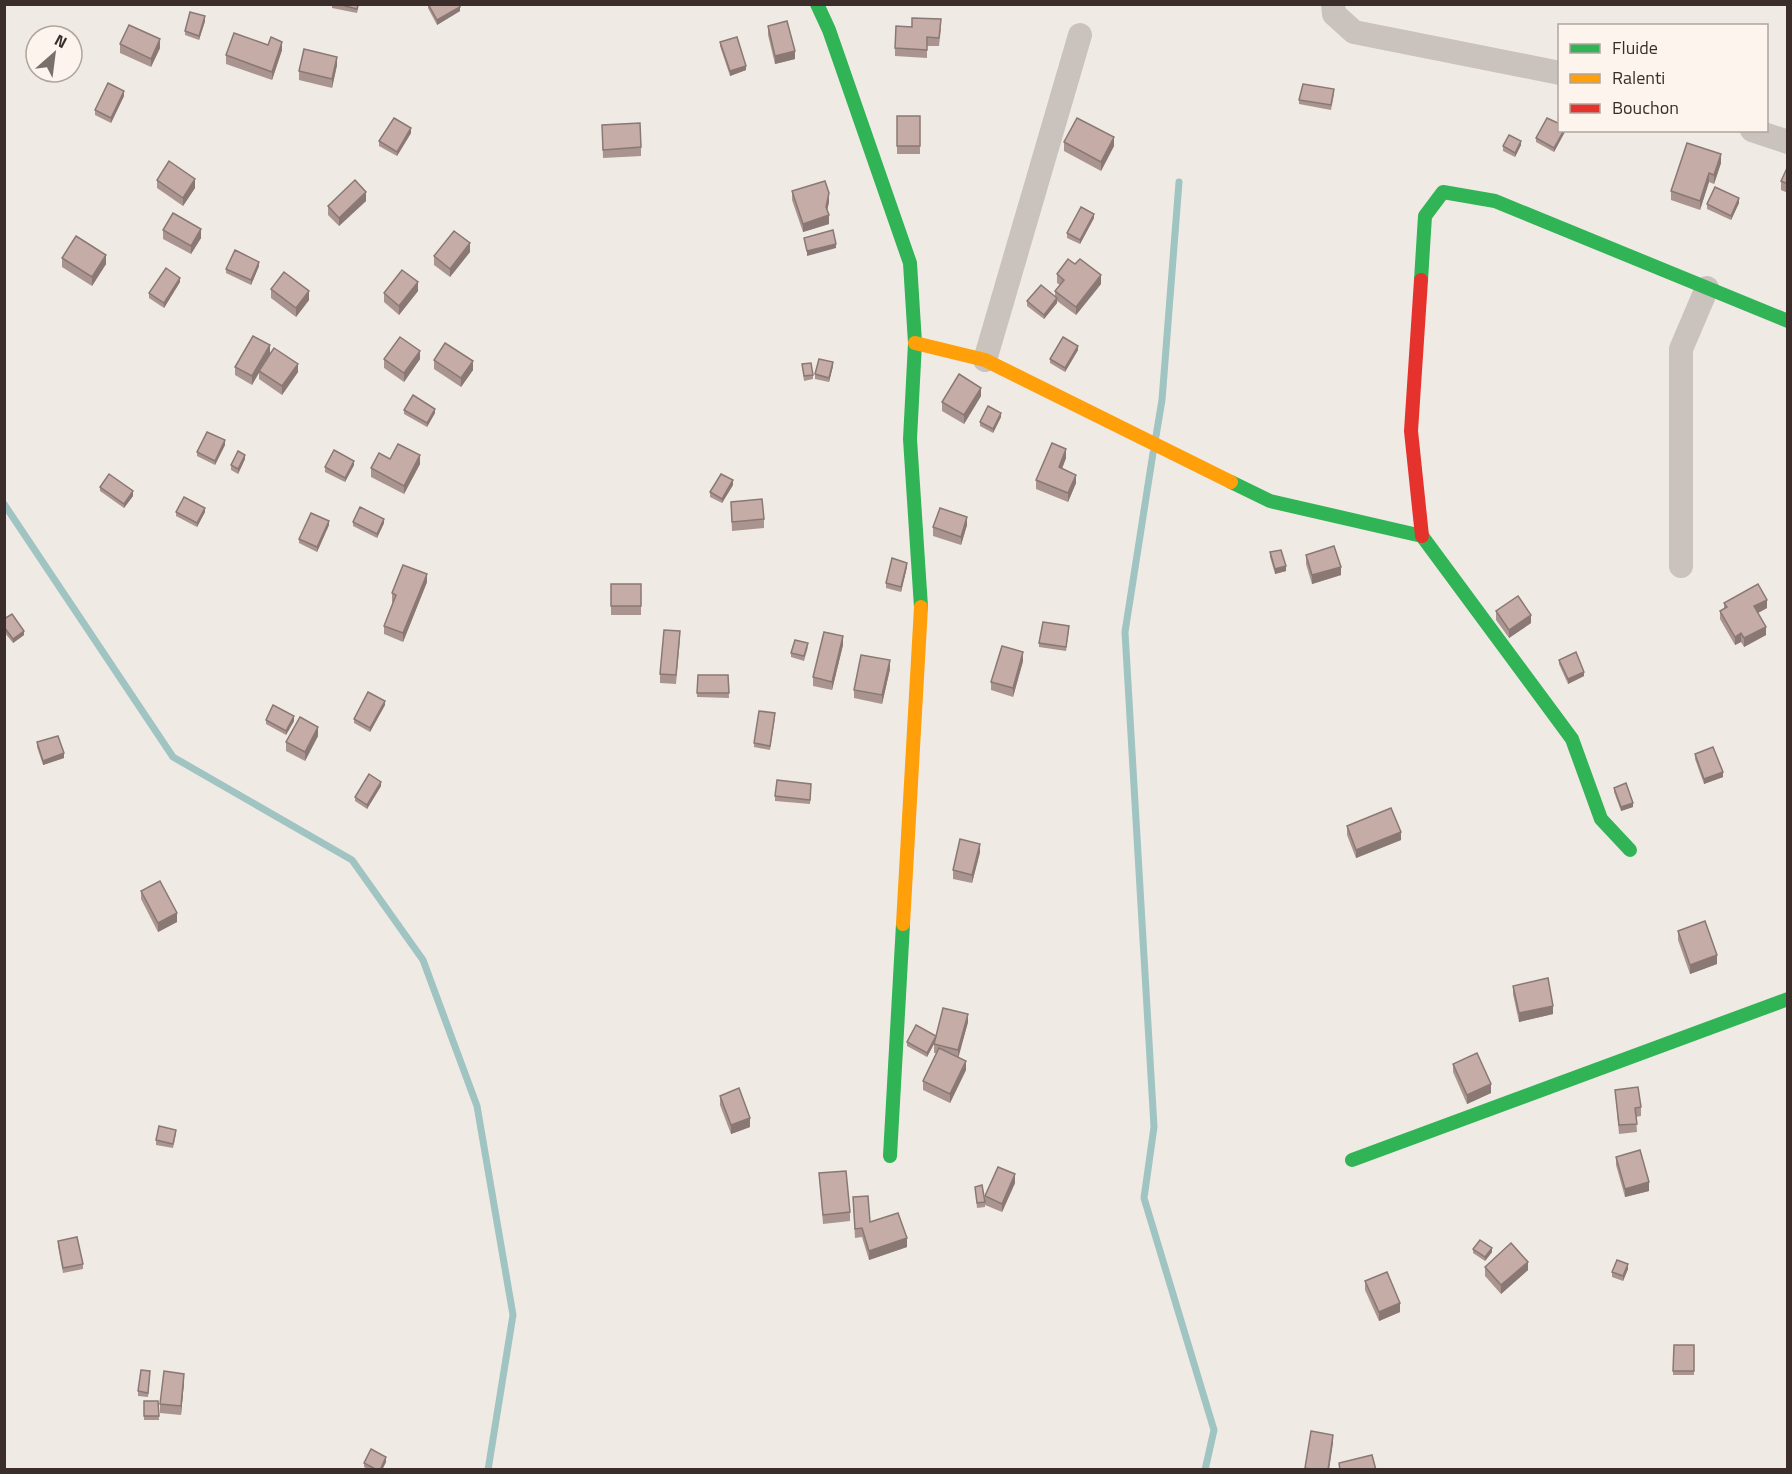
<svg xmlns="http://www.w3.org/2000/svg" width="1792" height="1474" font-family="'Titillium Web',sans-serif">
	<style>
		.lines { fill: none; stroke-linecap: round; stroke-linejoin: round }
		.stream { stroke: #9fc4c1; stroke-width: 7 }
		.street { stroke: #c9c2bd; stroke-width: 24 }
		.fast { stroke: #30b455; stroke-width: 14 }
		.slow { stroke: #ff9f0a; stroke-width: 14 }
		.jam { stroke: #e5322d; stroke-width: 14 }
		.wall { fill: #a9948f }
		.shaded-wall { fill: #8a7874 }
		.building { fill: #c5aca6; stroke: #8a7874; stroke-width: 1.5 }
	</style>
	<rect width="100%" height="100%" fill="#f0eae5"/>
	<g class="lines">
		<g class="stream">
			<path d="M1156,436l6,-36 17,-218"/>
			<path d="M1153,453l-28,179 29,495 -10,71 70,232 -9,40"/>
			<path d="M4,504l169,253 179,103 71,100 54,146 36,209 -25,155"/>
		</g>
		<g class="street">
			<path d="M1333,4l1,10 20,18 206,41"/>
			<path d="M1752,130l36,12"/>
			<path d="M985,360l95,-325"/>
			<path d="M1681,566v-217l26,-61"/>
		</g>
		<g class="fast">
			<path d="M817,4l12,26 81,233 5,80 -5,96 11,168"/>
			<path d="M1421,280l4,-64 18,-24 52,9 293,120"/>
			<path d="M1231,482l39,19 152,35 150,203 29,80 29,31"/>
			<path d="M890,1156l13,-232"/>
			<path d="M1352,1160l436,-161"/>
		</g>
		<g class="slow">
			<path d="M915,343l70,17 246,122"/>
			<path d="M903,924l18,-317"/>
		</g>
		<path class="jam" d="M1421,280l-10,151 11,105"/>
	</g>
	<g class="wall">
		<path d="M332,4h27l-2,9 -25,-5z"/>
		<path d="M428,4h31l1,7 -23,14 -9,-17z"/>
		<path d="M205,21l-6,19 -14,-5v-4z"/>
		<path d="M768,26l27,33 -20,5 -7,-29z"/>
		<path d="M941,28l-2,18h-12v12l-32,-2v-8z"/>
		<path d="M720,42l26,28 -16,6 -10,-30z"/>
		<path d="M120,44l40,4 -9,19 -31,-14z"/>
		<path d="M268,45l14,5 -10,30 -46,-16v-9z"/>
		<path d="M337,65l-5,23 -33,-8v-9z"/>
		<path d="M1334,94l-3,16 -32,-6v-4z"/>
		<path d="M124,96l-13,27 -16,-8v-5z"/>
		<rect x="897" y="116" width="23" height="38"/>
		<path d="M602,125l39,22v9l-38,2z"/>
		<path d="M1565,130l-11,22 -18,-10v-4z"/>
		<path d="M411,133l-14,23 -18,-10v-5z"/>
		<path d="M1064,142l50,4 -13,25 -37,-20z"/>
		<path d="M1521,145l-6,12 -12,-6v-5z"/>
		<path d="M1721,163l-7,21 -5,-2 -9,28 -29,-10v-9z"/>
		<path d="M1788,166v27l-7,-3v-9z"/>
		<path d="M157,180l38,8 -12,18 -26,-18z"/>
		<path d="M792,191l37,11 -2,8 2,14 -26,8 -11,-32z"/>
		<path d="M366,201l-27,25 -11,-11v-9z"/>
		<path d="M1739,203l-8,17 -24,-11v-5z"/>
		<path d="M1094,218l-14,26 -13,-6v-5z"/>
		<path d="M163,230l38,8 -10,16 -28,-15z"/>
		<path d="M470,252l-20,25 -16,-12v-9z"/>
		<path d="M62,258l44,6 -14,22 -30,-19z"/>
		<path d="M259,266l-8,19 -25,-12v-4z"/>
		<path d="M1057,274l44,10 -25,31 -19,-14v2l-13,16 -17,-13v-5l28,-4v-6l5,-6 -3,-2z"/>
		<path d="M180,282l-16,26 -15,-10v-5z"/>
		<path d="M271,289l38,11 -13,17 -25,-19z"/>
		<path d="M418,291l-19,24 -15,-13v-9z"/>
		<path d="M1078,350l-13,22 -15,-9v-4z"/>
		<path d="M270,354l-6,9 34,9 -16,23 -23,-16v-7l-7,13 -17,-10v-8z"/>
		<path d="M384,359h36l-16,23 -20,-14z"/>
		<path d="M434,360l39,10 -12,17 -27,-18z"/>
		<path d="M802,364l11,11v4l-9,2z"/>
		<path d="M833,366l-4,16 -14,-3v-5z"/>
		<path d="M981,396l-17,28 -22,-13v-9z"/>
		<path d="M404,410l31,3 -8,14 -23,-13z"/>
		<path d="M1001,417l-8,16 -13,-7v-4z"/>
		<path d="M225,445l-10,20 -18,-9v-4z"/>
		<path d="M1066,458l-4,11 14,14 -8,19 -32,-13v-9z"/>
		<path d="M245,459l-7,15 -7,-4v-5z"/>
		<path d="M390,459l30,5 -16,30 -33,-17v-9z"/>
		<path d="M354,465l-9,17 -20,-10v-5z"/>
		<path d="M733,485l-11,18 -12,-6v-5z"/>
		<path d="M100,487l33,9 -9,12 -24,-17z"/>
		<path d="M731,502l33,17v9l-32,3z"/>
		<path d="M176,512h29l-8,15 -21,-11z"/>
		<path d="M353,522l31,1 -7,15 -24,-12z"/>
		<path d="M329,525l-12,27 -18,-9v-4z"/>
		<path d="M967,525l-6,20 -28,-9v-9z"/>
		<path d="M1270,552l16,19 -11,3 -5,-17z"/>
		<path d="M1306,555l35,20 -29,9 -6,-20z"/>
		<path d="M907,567l-6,25 -15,-4v-5z"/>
		<path d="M427,582l-24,60 -19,-8v-8l9,-24h-1v-9z"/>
		<rect x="611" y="584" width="30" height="31"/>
		<path d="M1724,603l43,5 -9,5 8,22 -22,12 -3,-5 -6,3 -15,-26v-8l4,-2z"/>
		<path d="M1496,611l35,12 -22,15 -13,-18z"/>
		<path d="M4,619l20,16 -11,8 -9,-11z"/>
		<path d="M1069,630l-3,21 -27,-4v-4z"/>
		<path d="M680,639l-4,45 -16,-1v-9z"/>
		<path d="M843,645l-11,45 -19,-4v-9z"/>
		<path d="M808,647l-4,14 -13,-4v-4z"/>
		<path d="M1559,660l25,16 -16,8 -9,-20z"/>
		<path d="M1023,661l-10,36 -22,-7v-8z"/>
		<path d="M890,669l-8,35 -28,-6v-8z"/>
		<path d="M698,675h30l1,23 -32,-1z"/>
		<path d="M385,705l-15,27 -16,-9v-4z"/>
		<path d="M775,718l-5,32 -16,-3v-4z"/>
		<path d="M266,720l28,1 -8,14 -20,-11z"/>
		<path d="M318,736l-13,25 -19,-10v-9z"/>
		<path d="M37,742l27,16 -21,7 -6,-18z"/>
		<path d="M1695,754l28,23 -19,7 -9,-25z"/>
		<path d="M811,784l-1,20 -35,-3v-5z"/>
		<path d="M381,786l-14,23 -12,-8v-4z"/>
		<path d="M1614,788l19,19 -12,4 -7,-19z"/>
		<path d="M1347,826l54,14 -45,18 -9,-23z"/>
		<path d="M980,852l-8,31 -19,-4v-9z"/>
		<path d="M141,891l36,31 -19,10 -17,-33z"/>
		<path d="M1678,931l39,33 -27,10 -12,-34z"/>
		<path d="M1513,986l40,28 -34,8 -6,-28z"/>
		<path d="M968,1022l-10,35 8,13 -16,33 -27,-13v-9l13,-28h-2v-9l-7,13 -20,-11v-4l29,-6z"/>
		<path d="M1453,1064l38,29 -24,11 -14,-32z"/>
		<path d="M1615,1090l26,17v9l-5,1 1,15 -18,2z"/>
		<path d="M720,1096l30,31 -19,7 -11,-29z"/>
		<path d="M176,1134l-3,14 -17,-3v-5z"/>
		<path d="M1616,1157l33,34 -24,6 -9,-32z"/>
		<path d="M819,1173l31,39v9l-27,3z"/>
		<path d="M1015,1183l-13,29 -17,-7v-9z"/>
		<path d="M975,1187l10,15v5l-8,1z"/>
		<path d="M853,1197l17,25 37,25 -38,13 -7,-23 -7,1z"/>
		<path d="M58,1241l25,23v5l-20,4 -5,-27z"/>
		<path d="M1473,1249l19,3 -7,9 -12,-8z"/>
		<path d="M1485,1267l43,3 -27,24 -16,-18z"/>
		<path d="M1628,1269l-5,12 -11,-4v-5z"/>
		<path d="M1365,1281l35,31 -21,9 -14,-31z"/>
		<path d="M1674,1345h20v30h-21z"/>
		<path d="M150,1375l-2,22 -10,-1v-5z"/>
		<path d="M184,1382l-3,33 -21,-2v-9z"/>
		<path d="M144,1401h14l1,19h-15z"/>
		<path d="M386,1462l-4,8h-13l-5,-3v-4z"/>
	</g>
	<g class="shaded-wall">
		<path d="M460,7v4l-23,14v-5z"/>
		<path d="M205,16v5l-6,19v-4z"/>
		<path d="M160,39v9l-9,19v-8z"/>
		<path d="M282,42v8l-10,30v-8z"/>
		<path d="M795,51v8l-20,5v-8z"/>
		<path d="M78,53v4l-6,10v-5z"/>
		<path d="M337,57v8l-5,23v-9z"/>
		<path d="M746,66v4l-16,6v-5z"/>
		<path d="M124,91v5l-13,27v-5z"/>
		<path d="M411,128v5l-14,23v-4z"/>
		<path d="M1564,130h1v2l-11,20v-4z"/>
		<path d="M1114,137v9l-13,25v-9z"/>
		<path d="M1521,141v4l-6,12v-4z"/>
		<path d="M1721,154v9l-7,21v-9z"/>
		<path d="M1709,173v9l-9,28v-9z"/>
		<path d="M195,179v9l-12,18v-8z"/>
		<path d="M366,192v9l-27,25v-8z"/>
		<path d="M829,193v9l-3,14v-9z"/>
		<path d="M1739,198v5l-8,17v-4z"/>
		<path d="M1094,214v4l-14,26v-4z"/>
		<path d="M829,215v9l-26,8v-8z"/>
		<path d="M201,229v9l-10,16v-8z"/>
		<path d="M470,243v9l-20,25v-8z"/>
		<path d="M836,244v4l-29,8v-5z"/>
		<path d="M106,255v9l-14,22v-9z"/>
		<path d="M259,262v4l-8,19v-5z"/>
		<path d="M1101,275v9l-25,31v-8z"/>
		<path d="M180,278v4l-16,26v-5z"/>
		<path d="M418,282v9l-19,24v-9z"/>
		<path d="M309,291v9l-13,17v-9z"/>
		<path d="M1057,298v5l-13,16v-4z"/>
		<path d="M270,345v9l-18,31v-9z"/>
		<path d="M1078,346v4l-13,22v-4z"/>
		<path d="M420,351v8l-16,23v-9z"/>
		<path d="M473,361v9l-12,17v-9z"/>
		<path d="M833,362v4l-4,16v-4z"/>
		<path d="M298,364v8l-16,23v-9z"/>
		<path d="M981,388v8l-17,28v-9z"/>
		<path d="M435,409v4l-8,14v-4z"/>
		<path d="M1001,413v4l-8,16v-4z"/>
		<path d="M225,440v5l-10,20v-4z"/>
		<path d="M1066,449v9l-7,18v-9z"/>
		<path d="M245,455v4l-7,15v-5z"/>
		<path d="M420,455v9l-16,30v-8z"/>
		<path d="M354,461v4l-9,17v-4z"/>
		<path d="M1076,475v8l-8,19v-9z"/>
		<path d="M733,480v5l-11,18v-4z"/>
		<path d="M133,491v5l-9,12v-4z"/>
		<path d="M205,508v4l-8,15v-4z"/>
		<path d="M967,517v8l-6,20v-8z"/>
		<path d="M384,519v4l-7,15v-4z"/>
		<path d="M329,521v4l-12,27v-5z"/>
		<path d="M907,563v4l-6,25v-5z"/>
		<path d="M1286,566v5l-11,3v-5z"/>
		<path d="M1341,567v8l-29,9v-9z"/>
		<path d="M427,574v8l-24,60v-9z"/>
		<path d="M1767,600v8l-13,7v-9z"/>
		<path d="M1531,615v8l-22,15v-8z"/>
		<path d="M1766,627v8l-22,12v-9z"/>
		<path d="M24,631v4l-11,8v-4z"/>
		<path d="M1741,633v9l-6,3v-8z"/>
		<path d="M843,636v9l-11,45v-8z"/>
		<path d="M1023,652v9l-10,36v-9z"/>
		<path d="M890,660v9l-8,35v-9z"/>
		<path d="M1584,672v4l-16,8v-5z"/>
		<path d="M385,701v4l-15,27v-4z"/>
		<path d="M294,716v5l-8,14v-4z"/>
		<path d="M318,727v9l-13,25v-9z"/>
		<path d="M64,753v5l-21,7v-4z"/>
		<path d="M1723,772v5l-19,7v-5z"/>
		<path d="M381,782v4l-14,23v-4z"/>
		<path d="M1633,803v4l-12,4v-4z"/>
		<path d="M1401,832v8l-45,18v-8z"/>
		<path d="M980,844v8l-8,31v-8z"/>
		<path d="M177,913v9l-19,10v-9z"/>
		<path d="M1717,955v9l-27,10v-9z"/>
		<path d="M1553,1006v8l-34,8v-9z"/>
		<path d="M968,1014v8l-10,37v-9z"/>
		<path d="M936,1036v4l-9,17v-4z"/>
		<path d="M966,1061v9l-16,33v-9z"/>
		<path d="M1491,1084v9l-24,11v-9z"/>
		<path d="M750,1118v9l-19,7v-9z"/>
		<path d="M1015,1174v9l-13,29v-8z"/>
		<path d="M1649,1182v9l-24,6v-8z"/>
		<path d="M907,1238v9l-38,13v-9z"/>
		<path d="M1492,1248v4l-7,9v-4z"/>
		<path d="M1528,1262v8l-27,24v-9z"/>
		<path d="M1628,1264v5l-5,12v-5z"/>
		<path d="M1400,1303v9l-21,9v-9z"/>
		<path d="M184,1374v8l-3,33v-9z"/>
		<path d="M1333,1435v8l-4,27h-1z"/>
		<path d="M386,1457v5l-4,8h-2z"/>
	</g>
	<g class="building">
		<path d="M338,4h20l-1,5z"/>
		<path d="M428,4h31l1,3 -23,13z"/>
		<path d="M190,12l15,4 -6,20 -14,-5z"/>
		<path d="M912,18l29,1 -2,19 -12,-1v13l-32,-2 1,-22 16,1z"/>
		<path d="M787,21l8,30 -20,5 -7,-30z"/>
		<path d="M129,25l31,14 -9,20 -31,-15z"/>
		<path d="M234,33l34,12 3,-8 11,5 -10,30 -46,-17z"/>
		<path d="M737,37l9,29 -16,5 -10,-29z"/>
		<path d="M72,49l6,4 -6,9z"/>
		<path d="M304,49l33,8 -5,22 -33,-8z"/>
		<path d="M108,83l16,8 -13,27 -16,-8z"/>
		<path d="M1303,84l31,5 -3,16 -32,-5z"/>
		<rect x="897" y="116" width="23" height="30"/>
		<path d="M394,118l17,10 -14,24 -18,-11z"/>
		<path d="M1077,118l37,19 -13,25 -37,-20z"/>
		<path d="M1547,118l13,6v6h4l-10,18 -18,-10z"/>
		<path d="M640,123l1,24 -38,3 -1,-25z"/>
		<path d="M1509,135l12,6 -6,12 -12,-7z"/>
		<path d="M1687,143l34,11 -7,21 -5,-2 -9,28 -29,-10z"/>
		<path d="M169,161l26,18 -12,19 -26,-18z"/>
		<path d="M1788,166v18l-7,-3z"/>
		<path d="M355,180l11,12 -27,26 -11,-12z"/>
		<path d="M825,181l4,12 -3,14 3,8 -26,9 -11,-33z"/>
		<path d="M1715,187l24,11 -8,18 -24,-12z"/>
		<path d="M1081,207l13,7 -14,26 -13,-7z"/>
		<path d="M173,213l28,16 -10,17 -28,-16z"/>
		<path d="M833,230l3,14 -29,7 -3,-13z"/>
		<path d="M454,231l16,12 -20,26 -16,-13z"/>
		<path d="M76,236l30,19 -14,22 -30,-19z"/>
		<path d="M235,250l24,12 -8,18 -25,-11z"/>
		<path d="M1068,259l7,5 5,-5 21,16 -25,32 -21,-16 9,-11 -7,-6z"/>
		<path d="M166,268l14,10 -16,25 -15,-10z"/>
		<path d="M402,270l16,12 -19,24 -15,-13z"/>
		<path d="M284,272l25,19 -13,17 -25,-19z"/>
		<path d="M1041,285l16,13 -13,17 -17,-14z"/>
		<path d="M253,336l17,9 -18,31 -17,-9z"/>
		<path d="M400,337l20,14 -16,22 -20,-14z"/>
		<path d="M1063,337l15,9 -13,22 -15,-9z"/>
		<path d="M445,343l28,18 -12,17 -27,-18z"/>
		<path d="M274,348l24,16 -16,22 -23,-15z"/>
		<path d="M819,359l14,3 -4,16 -14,-4z"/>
		<path d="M811,363l2,12 -9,1 -2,-12z"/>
		<path d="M959,374l22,14 -17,27 -22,-13z"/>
		<path d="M413,395l22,14 -8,14 -23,-13z"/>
		<path d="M988,406l13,7 -8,16 -13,-7z"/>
		<path d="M207,432l18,8 -10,21 -18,-9z"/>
		<path d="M1052,443l14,6 -7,18 17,8 -8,18 -32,-13z"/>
		<path d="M398,444l22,11 -16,31 -33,-18 8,-15 11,6z"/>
		<path d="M334,450l20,11 -9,17 -20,-11z"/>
		<path d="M238,451l7,4 -7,14 -7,-4z"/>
		<path d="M109,474l24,17 -9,13 -24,-17z"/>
		<path d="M721,474l12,6 -11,19 -12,-7z"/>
		<path d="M184,497l21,11 -8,15 -21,-11z"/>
		<path d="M762,499l2,20 -32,3 -1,-20z"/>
		<path d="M360,507l24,12 -7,15 -24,-12z"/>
		<path d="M940,508l27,9 -6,20 -28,-10z"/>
		<path d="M311,513l18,8 -12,26 -18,-8z"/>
		<path d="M1334,546l7,21 -29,8 -6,-20z"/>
		<path d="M1281,550l5,16 -11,3 -5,-17z"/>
		<path d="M892,558l15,5 -6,24 -15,-4z"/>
		<path d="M403,565l24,9 -24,59 -19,-7 12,-31 -4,-2z"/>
		<rect x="611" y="584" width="30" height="22"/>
		<path d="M1758,584l9,16 -13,6 12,21 -22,11 -3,-5 -6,4 -15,-26 7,-4 -3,-4z"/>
		<path d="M1518,596l13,19 -22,15 -13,-19z"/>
		<path d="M12,614l12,17 -11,8 -9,-12v-8z"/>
		<path d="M1043,622l26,4 -3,21 -27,-4z"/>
		<path d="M664,630l16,1 -4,44 -16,-1z"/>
		<path d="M824,632l19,4 -11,46 -19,-5z"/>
		<path d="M795,640l13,3 -4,13 -13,-3z"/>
		<path d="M1002,646l21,6 -10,36 -22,-6z"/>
		<path d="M1576,652l8,20 -16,7 -9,-19z"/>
		<path d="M861,655l29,5 -8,35 -28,-5z"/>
		<path d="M698,675h30l1,18h-32z"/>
		<path d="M368,692l17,9 -15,27 -16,-9z"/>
		<path d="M273,705l21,11 -8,15 -20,-11z"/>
		<path d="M759,711l16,2 -5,33 -16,-3z"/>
		<path d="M300,717l18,10 -13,25 -19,-10z"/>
		<path d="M58,736l6,17 -21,8 -6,-19z"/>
		<path d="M1713,747l10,25 -19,7 -9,-25z"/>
		<path d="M369,774l12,8 -14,23 -12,-8z"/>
		<path d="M777,780l34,4 -1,16 -35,-4z"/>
		<path d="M1626,783l7,20 -12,4 -7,-19z"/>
		<path d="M1391,808l10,24 -45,18 -9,-24z"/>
		<path d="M960,839l20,5 -8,31 -19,-5z"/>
		<path d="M160,881l17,32 -19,10 -17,-32z"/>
		<path d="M1705,921l12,34 -27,10 -12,-34z"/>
		<path d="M1548,978l5,28 -34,7 -6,-27z"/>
		<path d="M943,1008l25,6 -10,36 -24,-6z"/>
		<path d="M916,1025l20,11 -9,17 -20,-11z"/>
		<path d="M939,1048l27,13 -16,33 -27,-13z"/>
		<path d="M1477,1053l14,31 -24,11 -14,-31z"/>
		<path d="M1638,1087l3,20 -6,1 2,16 -18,1 -4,-35z"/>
		<path d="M739,1088l11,30 -19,7 -11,-29z"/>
		<path d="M159,1126l17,4 -3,14 -17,-4z"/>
		<path d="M1640,1150l9,32 -24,7 -9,-32z"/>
		<path d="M998,1167l17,7 -13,30 -17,-8z"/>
		<path d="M846,1171l4,41 -27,3 -4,-42z"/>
		<path d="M982,1185l3,17 -8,1 -2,-16z"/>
		<path d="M868,1196l2,26 28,-9 9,25 -38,13 -7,-23 -7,1 -2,-32z"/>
		<path d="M77,1237l6,27 -20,4 -5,-27z"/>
		<path d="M1480,1240l12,8 -7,9 -12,-8z"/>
		<path d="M1511,1243l17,19 -27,23 -16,-18z"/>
		<path d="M1617,1260l11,4 -5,12 -11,-4z"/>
		<path d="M1387,1272l13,31 -21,9 -14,-31z"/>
		<path d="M1674,1345h20v26h-21z"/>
		<path d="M141,1370l9,1 -2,22 -10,-2z"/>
		<path d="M164,1371l20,3 -3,32 -21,-2z"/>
		<path d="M144,1401h14l1,15h-15z"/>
		<path d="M1311,1431l22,4 -5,35h-13l-10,-2z"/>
		<path d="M371,1449l15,8 -6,13h-3l-13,-7z"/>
		<path d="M1372,1455l4,15h-36l-1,-7z"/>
	</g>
	<rect width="1792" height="1474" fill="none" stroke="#3b2e2a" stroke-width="12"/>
	<rect x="1558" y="24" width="210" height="108" fill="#fcf4ed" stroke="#afa59f" stroke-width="1.5"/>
	<rect x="1570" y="44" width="30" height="9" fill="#30b455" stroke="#afa59f" stroke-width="1.5"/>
	<text x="1612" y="54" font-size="18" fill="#3b2e2a">Fluide</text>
	<rect x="1570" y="74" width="30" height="9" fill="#ff9f0a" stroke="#afa59f" stroke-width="1.5"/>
	<text x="1612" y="84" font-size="18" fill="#3b2e2a">Ralenti</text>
	<rect x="1570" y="104" width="30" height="9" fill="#e5322d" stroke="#afa59f" stroke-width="1.5"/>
	<text x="1612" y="114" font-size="18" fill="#3b2e2a">Bouchon</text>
	<g transform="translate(54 54) rotate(28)"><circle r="28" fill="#fcf4ed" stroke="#afa59f" stroke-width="1.5"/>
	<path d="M0-4.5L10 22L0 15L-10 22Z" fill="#7a706b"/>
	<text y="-9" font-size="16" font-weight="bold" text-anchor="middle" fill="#3b2e2a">N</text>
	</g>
</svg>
